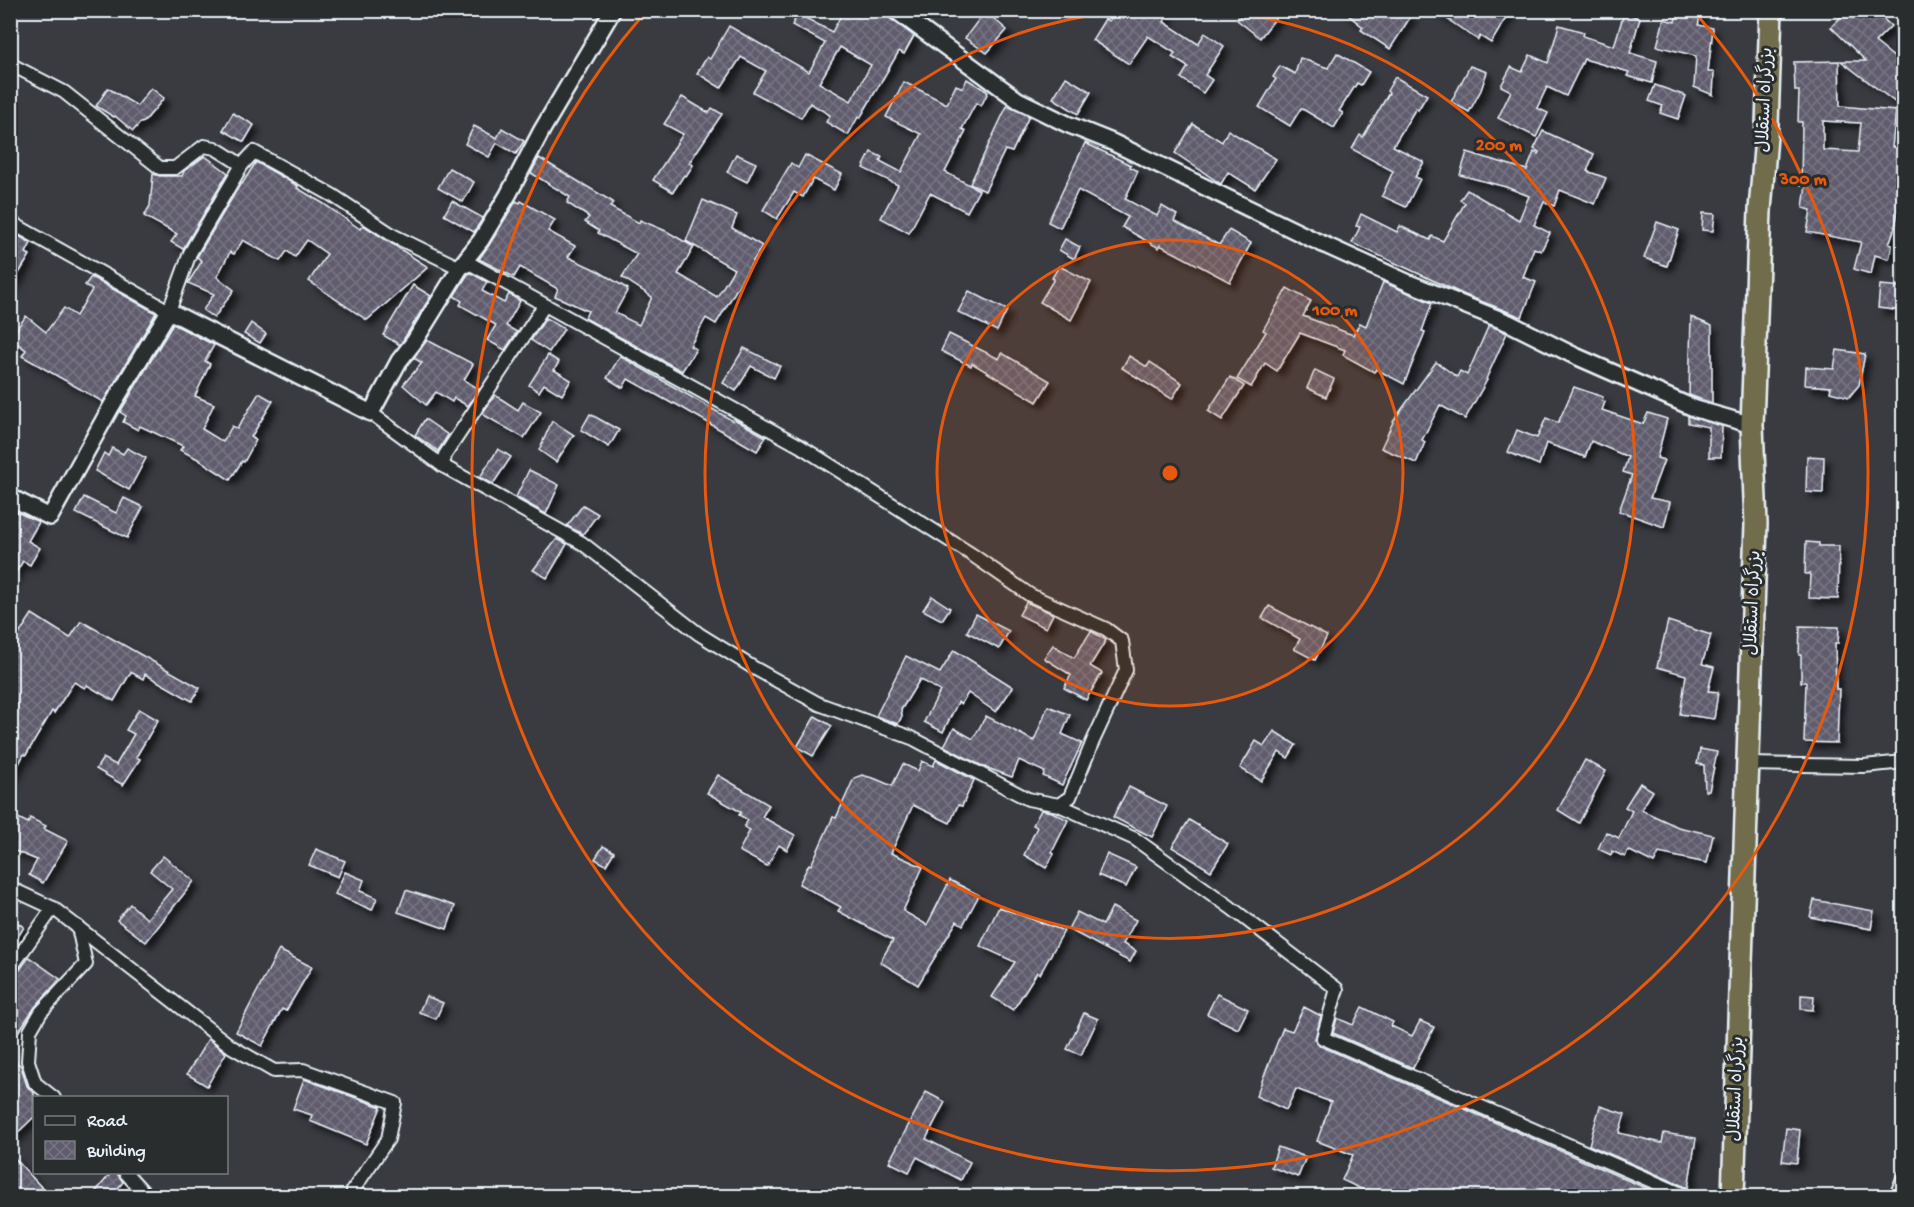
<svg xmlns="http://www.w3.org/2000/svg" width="1914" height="1207" font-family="'Gochi Hand','Playpen Sans Arabic',sans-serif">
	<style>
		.building { fill: url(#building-cross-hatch); stroke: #e8f1f8; stroke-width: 1.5; fill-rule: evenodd; filter: url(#shadow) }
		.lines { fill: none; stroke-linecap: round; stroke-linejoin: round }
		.minor-casing { stroke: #e8f1f8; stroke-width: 16 }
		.tertiary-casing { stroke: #e8f1f8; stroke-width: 20 }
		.trunk-casing { stroke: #e8f1f8; stroke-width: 26 }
		.minor { stroke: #2a2d2e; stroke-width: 12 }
		.tertiary { stroke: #2a2d2e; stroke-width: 15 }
		.trunk { stroke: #716c4b; stroke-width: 21 }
		.ring { fill: none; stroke: #e8590c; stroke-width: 3 }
		.labels { text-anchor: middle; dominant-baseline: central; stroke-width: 6; stroke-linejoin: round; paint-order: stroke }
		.street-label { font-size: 18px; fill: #e8f1f8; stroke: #2a2d2e }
		.centre { fill: #e8590c; stroke: #2a2d2e; stroke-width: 3 }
		.ring-label { font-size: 18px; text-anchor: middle; font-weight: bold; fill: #e8590c; stroke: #2a2d2e; stroke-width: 6; stroke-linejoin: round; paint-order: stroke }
	</style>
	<defs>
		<pattern id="building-cross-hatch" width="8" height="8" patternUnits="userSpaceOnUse" patternTransform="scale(1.5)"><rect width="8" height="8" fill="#605c6d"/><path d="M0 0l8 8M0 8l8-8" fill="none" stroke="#777483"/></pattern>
		<filter id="shadow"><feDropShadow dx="5.5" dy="5.5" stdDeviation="3" flood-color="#0009"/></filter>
	</defs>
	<rect width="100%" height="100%" fill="#3a3b41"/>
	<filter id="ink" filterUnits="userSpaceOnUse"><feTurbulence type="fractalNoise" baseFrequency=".0167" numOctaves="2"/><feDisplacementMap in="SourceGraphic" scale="12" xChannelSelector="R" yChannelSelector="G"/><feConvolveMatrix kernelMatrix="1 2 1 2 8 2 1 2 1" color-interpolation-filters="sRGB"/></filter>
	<g filter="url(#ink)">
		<g class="building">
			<path d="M844,10h34l36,26 -10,18 -5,-3 -39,67 -2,-1 -10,18 -22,-13 4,-7 -20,-12 -9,15 -48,-26 13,-21 -25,-14 -20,31 -24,-15 10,-16 3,2 19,-33 80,46 16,-29 -33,-18 6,-11 34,18zM840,47l31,18 -20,36 -32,-18z"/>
			<path d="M1116,10h54l-6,12 34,22 7,-11 19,13 -19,29 7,5 -9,13 -22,-15 7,-11 -16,-10 3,-4 -27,-17 -19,28 -37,-24 13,-21 4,2z"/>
			<path d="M1245,10h37l-22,28 -23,-18z"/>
			<path d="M1342,10h59l10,6 -21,33 -29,-19 2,-3z"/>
			<path d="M1434,10h77l-20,33 -11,-7 -2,4z"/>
			<path d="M1677,10h25l-4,15 15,3 -5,44h6l-1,23 -19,-8 2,-31 -39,-10 7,-27 11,3z"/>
			<path d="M1848,10h13l9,9 6,-7 15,14 -16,16 29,23v44l-63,-48h25l-35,-34z"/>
			<path d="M985,11l22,19 -20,23 -22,-15z"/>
			<path d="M1624,13l16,5 -10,35 27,8 -5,22 -25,-7 2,-4 -45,-13 -18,37 -19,-9 -10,21 11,5 -12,24 -38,-19 13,-27 -10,-5 10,-19 11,5 8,-17 18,8 11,-38 25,7 -1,4 31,10z"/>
			<path d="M1337,53l32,19 -8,13 -4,-2 -18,28 4,2 -9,15 -33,-20 -11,18 -31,-19 17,-28 -3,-2 7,-11 15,8 5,-16 28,10z"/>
			<path d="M1839,61l1,45 56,5 -4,36 12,2v30l-9,48 -6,17 3,1 -3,14 -14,-4 -4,19 -17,-5 7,-27 -54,-10 4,-22 -8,-2 3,-23h-5l1,-63h-4l1,-31h-4l-1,-29zM1823,121l38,2 -3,29 -35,-2z"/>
			<path d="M1470,66l17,6 -6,18 -12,22 -18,-10z"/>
			<path d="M1066,77l25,15 -13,22 -25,-16z"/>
			<path d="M1395,77l32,18 -9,15 -2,-2 -23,38 31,16 -9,15 5,2 -14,28 -24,-11 11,-25 -41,-22 8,-14 3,2 26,-44 -2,-2z"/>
			<path d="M967,79l21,13 -7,14 -5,-3 -14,26 4,2 -21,41 34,18 -12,22 -37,-19 -21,40 -28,-15 17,-33 -35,-17 8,-16 11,5 -2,4 21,11 20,-38 -35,-17 18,-35 43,22 9,-19 7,3z"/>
			<path d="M1655,85l31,11 -8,23 -18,-6 3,-7 -14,-5z"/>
			<path d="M108,88l29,18 14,-18 13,10 -20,24 -4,1 -7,8 -18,-15 -1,1 -18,-11z"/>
			<path d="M682,97l27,16 3,-5 10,6 -33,49 4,2 -7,11 -2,-1 -11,17 -20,-12 30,-46 -19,-10z"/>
			<path d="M1007,106l22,10 -17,36 -7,-2 -20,41 -15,-7z"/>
			<path d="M233,113l21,12 -10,17 -21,-12z"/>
			<path d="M1193,124l29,18 6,-12 48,29 -21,30 -27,-17 -7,12 -46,-31z"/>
			<path d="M474,126l23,12 5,-10 22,13 -8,13 -19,-11 -8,14 -24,-13z"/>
			<path d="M1543,131l51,23 -7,17 19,7 -11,26 -35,-14 -6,16 -10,-4 -10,23 16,8 -9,18 -7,-3 -11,29 13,5 -14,35 -57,-22 -113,-52 8,-16 -4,-1 5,-12 36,18 3,-6 30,14 2,-4 11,5 22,-38 -5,-3 7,-10 52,30 10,-24 -23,-9 -46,-12 7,-23 60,18 7,-18 4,2 1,-2 -5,-3z"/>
			<path d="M1085,143l46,22 -1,2 8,4 -13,28 32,17 5,-10 15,9 -3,6 45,24 10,-15 22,13 -21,39 -70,-37 -1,3 -37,-21 6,-10 -50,-27 -18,38 -12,-6z"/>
			<path d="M736,154l20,9 -9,19 -20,-10z"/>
			<path d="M805,155l37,19 -8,16 -21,-11 -10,18 -9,-5 -17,27 -14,-9 28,-47 7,5z"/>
			<path d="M205,156l23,17 -45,76 -12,-7 6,-8 -33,-18 6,-10 3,-32 7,2h22l2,-5z"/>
			<path d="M539,158l74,44 -3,5 29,16 1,-3 26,11 28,16 -16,27 39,23 17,-28 -48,-28 17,-41 34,15 -5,13 30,18 -46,78 -10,-6 -16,28 6,3 -14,22 -97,-53 3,-7 -33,-15 3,-7 -38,-22 -6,10 -35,-18 10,-14 27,-44 4,2 1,-2 34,19 -7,11 27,15 -7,11 30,14 30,18 -13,24 24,12 13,-28 -30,-20 15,-23 -39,-21 1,-2 -14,-9 4,-5 -22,-14 3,-6 -39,-24z"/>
			<path d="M256,162l42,24 -1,2 27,16 36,25 3,-4 65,42 -61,53 -58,-39 18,-27 -20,-14 -12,17 -8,-6 -7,10 -37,-21 -9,14 -4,-2 -13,25 17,13 -20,28 -11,-8 11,-16 -26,-11 14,-22 -5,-4 44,-74 1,1z"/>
			<path d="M449,168l25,14 -11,20 -25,-14z"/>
			<path d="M452,201l31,17 -9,14 -30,-17z"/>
			<path d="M1703,213l12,1 -2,17 -11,-1z"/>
			<path d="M1657,222l22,8 -12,36 -23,-8z"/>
			<path d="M19,236l12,7 -5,10 4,2 -20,33v-35z"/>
			<path d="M1065,239l15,8 -6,12 -15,-9z"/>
			<path d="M1059,266l32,16 -20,38 -31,-18 14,-23 -2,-1z"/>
			<path d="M471,273l16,9 -5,9 22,12 5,-9 11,7 -14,25 11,6 -12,18 -18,-10 9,-15 -36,-20 2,-4 -8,-5 14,-22z"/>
			<path d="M91,277l65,36 -53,89 -81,-46 4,-6 -16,-12 16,-22 20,16 18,-24 12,8 16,-26 -7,-5z"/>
			<path d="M1383,282l49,21 -10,28 3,1 -21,52 -28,-15 -2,3 -31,-17 2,-5 -45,-17 -23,38 -12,-8 -14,24 -14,-8 29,-47 -3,-2 24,-42 24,13 -8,15 50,19 7,-12 6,3z"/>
			<path d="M413,285l18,11 -31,49 -17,-10z"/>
			<path d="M1880,285l24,2v24l-26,-3z"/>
			<path d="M969,291l38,19 -10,21 -39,-19z"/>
			<path d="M1691,317l21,9v77l-23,-8z"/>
			<path d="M546,318l18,11 -15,23 -18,-12z"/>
			<path d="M251,323l15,11 -6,9 -16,-9z"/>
			<path d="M173,324l41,21 -9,16 5,3 -15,32 19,8 -12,25 21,13 9,-16 5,3 22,-36 14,8 -22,36 5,3 -12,22 -2,-1 -12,19 -32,-21 -18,-9 3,-4 -43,-20 -2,4 -15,-8 3,-6 -6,-4z"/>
			<path d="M1489,325l18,8 -21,46 1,1 -22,39 -25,-14 -18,35 3,2 -9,21 -35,-15 13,-28 42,-58 21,15 3,-6 7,4z"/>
			<path d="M949,334l50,25 3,-6 48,28 -13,21 -65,-39 -1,3 -30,-15z"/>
			<path d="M427,340l46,24 -9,16 15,9 -11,17 -14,-8 -2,4 -16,-10 -10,13 -23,-20 19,-22 -8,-5z"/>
			<path d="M744,348l36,18 -6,12 -23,-12 -15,25 -13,-8z"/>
			<path d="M1837,350l28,4 -6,31 -10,12 -19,-5 1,-5 -26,-2 1,-18 28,2z"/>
			<path d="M548,355l11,7 -5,8 17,10 -9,15 -18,-11 -5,8 -10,-7z"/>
			<path d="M620,356l113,65 1,-2 32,18 -9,14 -83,-48 -1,1 -45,-25 -5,9 -16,-10z"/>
			<path d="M1129,356l18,11 3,-5 32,21 -10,16 -50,-31z"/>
			<path d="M1315,370l19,9 -8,18 -19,-9z"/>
			<path d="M1230,377l14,9 -22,34 -14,-9z"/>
			<path d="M1574,387l29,10 -1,4 3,1 -3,8 41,14 5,-11 19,6 -10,39 7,2 -14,38 20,4 -6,25 -45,-16 13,-36 -9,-3 5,-15 -37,-16 -6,16 -39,-14 -7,22 -31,-13 9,-22 20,8 9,-20 12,5z"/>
			<path d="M495,395l23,15 5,-8 18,10 -17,26 -42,-24z"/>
			<path d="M590,414l29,16 -10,17 -28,-17z"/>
			<path d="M1688,416l34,10 -1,31h-12v-30l-21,-4z"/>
			<path d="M425,419l23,16 -10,16 -23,-16z"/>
			<path d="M552,421l22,14 -18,27 -17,-12z"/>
			<path d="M112,448l11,6 4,-6 19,10 -17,32 -34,-19 9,-18 4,3z"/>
			<path d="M498,449l13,8 -18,27 -13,-7z"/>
			<path d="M1807,456l17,1 -1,36 -17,-1z"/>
			<path d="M529,470l30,15 -13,29 -30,-17z"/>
			<path d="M84,497l32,16 8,-15 19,9 -16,31 -51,-25z"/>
			<path d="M583,505l15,9 -15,20 -16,-8z"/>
			<path d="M10,509l29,13 -11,19 12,7 -10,17 -7,-4 -13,21z"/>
			<path d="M557,539l10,5 -20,34 -14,-8z"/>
			<path d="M1806,542l13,1v3h20l-1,53 -29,-1 1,-24h-5z"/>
			<path d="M932,596l18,12 -8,12 -19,-10z"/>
			<path d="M1026,602l27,12 -7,14 -27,-13z"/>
			<path d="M1269,606l58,30 -12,24 -21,-11 6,-10 -38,-21z"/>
			<path d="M32,614l38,24 11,-17 119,67 -8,13 -47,-27 -2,5 -12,-7 -17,29 -27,-16 -2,3 -11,-6 -20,31 -2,-2 -26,44 -2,-1 -14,27v-133z"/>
			<path d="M976,614l33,17 -10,18 -32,-17z"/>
			<path d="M1668,621l43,14 -9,29 12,3 -6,24 10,1 -4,27 -34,-5 6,-39 -29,-8z"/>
			<path d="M1800,626l39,1 -1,16h-3l1,46h3l-2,54 -33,-1 2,-60h-5v-27h-2z"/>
			<path d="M1091,631l15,9 -16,26 12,7 -16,27 -22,-12 7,-13 -27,-17 9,-13 21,13z"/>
			<path d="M954,650l59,37 -17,25 -28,-19 -7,11 -3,-2 -15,30 -19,-10 16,-31 -20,-12 -19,31 1,6 -4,8 -22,-8 30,-60 34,17z"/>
			<path d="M1048,706l22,9 -8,19 20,9 -20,42 -19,-9 2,-4 -26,-12 -7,17 -30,-11 -38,-20 10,-18 19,11 13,-23 48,25z"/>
			<path d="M139,709l19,11 -22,37 4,2 -17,26 -27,-16 7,-11 13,7 18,-31 -8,-4z"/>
			<path d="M815,716l17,10 -19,30 -16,-9z"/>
			<path d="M1274,731l22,14 -8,13 -9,-6 -18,29 -21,-13 16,-27 8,5z"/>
			<path d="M1700,749l17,3 -8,39h-4l-1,-26 -7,-1z"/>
			<path d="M936,760l38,20 -12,26 -4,-1 -8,18 -37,-18 -22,48 32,14 -20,44 24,14 23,-45 29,15 -16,30 -6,-4 -39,64 -38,-23 13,-22 -55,-29 3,-4 -42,-23 10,-20 2,1 22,-48 3,1 18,-40 8,-3 14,4 16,7 11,-22 15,7 4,-10 11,5z"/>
			<path d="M1585,760l21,11 -27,52 -21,-13z"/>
			<path d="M718,775l51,30 -7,12 33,18 -8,15 -8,-5 -12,21 -28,-15 11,-21 -6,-3 4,-7 -9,-5 2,-3 -34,-19z"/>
			<path d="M1640,783l13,8 -12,19 37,17 35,8 -6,28 -48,-10 -5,10 -26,-13 -3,7 -13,-6 -1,4 -13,-6 8,-17 13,6 13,-27 -7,-4z"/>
			<path d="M1129,787l38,19 -15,31 -39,-20z"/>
			<path d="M1041,810l11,2 16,8 -16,32 2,2 -8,14 -22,-13 13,-28 -4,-2z"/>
			<path d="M16,817l12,6 2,-5 16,8 -2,3 24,12 -25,42 -14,-8 8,-15 -27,-11v-31l5,2z"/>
			<path d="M1189,820l39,24 -17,27 -39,-24z"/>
			<path d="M603,846l11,6 -8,13 -11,-6z"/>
			<path d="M316,849l29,12 -7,16 -29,-12z"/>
			<path d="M1107,854l29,13 -10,20 -28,-12z"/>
			<path d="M163,856l31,25 -48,61 -29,-22 13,-16 17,15 25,-30 -22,-18z"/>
			<path d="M345,872l19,8 -4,11 17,7 -5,12 -37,-16z"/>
			<path d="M406,890l49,16 -8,23 -49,-17z"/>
			<path d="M1814,900l60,11 -3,18 -61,-12z"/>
			<path d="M999,907l65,24 -24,43 -3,-2 -24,38 -21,-13 23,-35 -35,-16z"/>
			<path d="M1112,907l24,13 -13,24 13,7 -6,11 -62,-33 9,-17 26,13z"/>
			<path d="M10,918l14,9 -11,18 2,2 -5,7z"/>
			<path d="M279,950l33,17 -26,44 -4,-2 -20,37 -26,-14z"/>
			<path d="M29,957l31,22 -25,28 -25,37v-67l7,-3z"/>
			<path d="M1217,994l31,15 -10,20 -31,-15z"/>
			<path d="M1801,995l13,1 -1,14 -12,-1z"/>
			<path d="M426,996l17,7 -7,16 -17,-7z"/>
			<path d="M1304,1007l17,9 -6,23 5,7 346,151h-42l-15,-7 -2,7h-229l-36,-17 11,-25 -36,-14 14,-39 -35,-13 -10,21 -30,-14 27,-68 9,3z"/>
			<path d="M1362,1007l31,15 -2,4 21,10 8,-15 14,6 -21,41 -80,-35 4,-15 16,7z"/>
			<path d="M1084,1013l14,6 -17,36 -14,-6z"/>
			<path d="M208,1039l18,14 -19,33 -20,-12z"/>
			<path d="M10,1057l11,9 6,20 7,7v24l-24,23z"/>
			<path d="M304,1079l77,28 -15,37 -56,-23 2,-6 -19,-6z"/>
			<path d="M926,1092l19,10 -19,37 44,23 -9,18 -44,-23 -8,15 -20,-10z"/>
			<path d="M1600,1106l25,8 -6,19 43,10 2,-10 32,5 -8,50 -99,-43z"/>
			<path d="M1786,1128l14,2 -3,33 -15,-2z"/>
			<path d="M1278,1147l28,10 -8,20 -27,-10z"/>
			<path d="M10,1153l33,36 -8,8h-25z"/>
			<path d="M111,1173h6l6,9 -12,15h-20z"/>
		</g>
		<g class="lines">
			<g class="minor-casing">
				<g id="minor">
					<path d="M10,64l54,28 96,76h15l29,-22 11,2 27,17 12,-13 78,43 62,41 66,32 11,-4 329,182 171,108 59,41 76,34 16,12 4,29 -33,71 -23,56 -11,8"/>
					<path d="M10,222l159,89 21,-58 52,-88"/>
					<path d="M371,413l72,53 139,77 117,91 55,34 65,36 93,34 116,61 31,6 76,34 95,68 107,82 -14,49 363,158"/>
					<path d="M443,466l2,-11 99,-149"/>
					<path d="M1749,764l115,2 40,-4"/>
					<path d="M10,888l43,20 179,139 42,24 29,-1 92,33 -7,36 -35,51v6"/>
					<path d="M10,969l43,-61"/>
					<path d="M54,1098l-19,-15 -7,-22 2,-30 11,-19 45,-48 -8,-37"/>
					<path d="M125,1172l20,22 7,2"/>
					<path d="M1896,1196l8,-20"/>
				</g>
			</g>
			<g class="tertiary-casing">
				<g id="tertiary">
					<path d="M895,10l123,90 49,24 45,18 202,98 95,43 100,40 64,32 123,54 56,16"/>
					<path d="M10,497l40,20 61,-110 58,-96 202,102 28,-52 15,-19 49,-79 18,-23 27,-45 34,-65 71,-120"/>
				</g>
			</g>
			<g class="trunk-casing">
				<path id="trunk" d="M1733,1196l23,-672 -4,-99 8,-215 7,-86 4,-114"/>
			</g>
			<use href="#minor" class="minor"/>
			<use href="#tertiary" class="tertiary"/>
			<use href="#trunk" class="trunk"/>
		</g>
	</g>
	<circle cx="1170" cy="473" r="233" fill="#e8590c" fill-opacity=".12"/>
	<g class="ring">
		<circle cx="1170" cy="473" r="233"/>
		<path d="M1219 11A465 465 0 1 1 1121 11"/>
		<path d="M1697 15A698 698 0 1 1 643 15"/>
	</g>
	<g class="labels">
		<g class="street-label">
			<text transform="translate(1766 100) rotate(-88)">بزرگراه استقلال</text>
			<text transform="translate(1754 603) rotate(-88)">بزرگراه استقلال</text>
			<text transform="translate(1737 1089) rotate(-88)">بزرگراه استقلال</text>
		</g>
	</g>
	<circle cx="1170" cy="473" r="9" class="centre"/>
	<g class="ring-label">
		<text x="1499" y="150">200 m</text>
		<text x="1803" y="184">300 m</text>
		<text x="1335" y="315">100 m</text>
	</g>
	<rect width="1914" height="1207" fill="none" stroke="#2a2d2e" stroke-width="36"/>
	<rect x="18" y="18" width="1878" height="1171" fill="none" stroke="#e8f1f8" stroke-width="2" filter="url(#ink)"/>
	<rect x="33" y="1096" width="195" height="78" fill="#2a2d2e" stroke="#767b7f" stroke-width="1.5"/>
	<rect x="45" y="1116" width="30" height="9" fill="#2a2d2e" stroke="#767b7f" stroke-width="1.5"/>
	<text x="87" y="1126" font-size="18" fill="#e8f1f8">Road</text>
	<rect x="45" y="1141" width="30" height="18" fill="url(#building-cross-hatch)" stroke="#767b7f" stroke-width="1.5"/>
	<text x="87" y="1156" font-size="18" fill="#e8f1f8">Building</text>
</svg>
